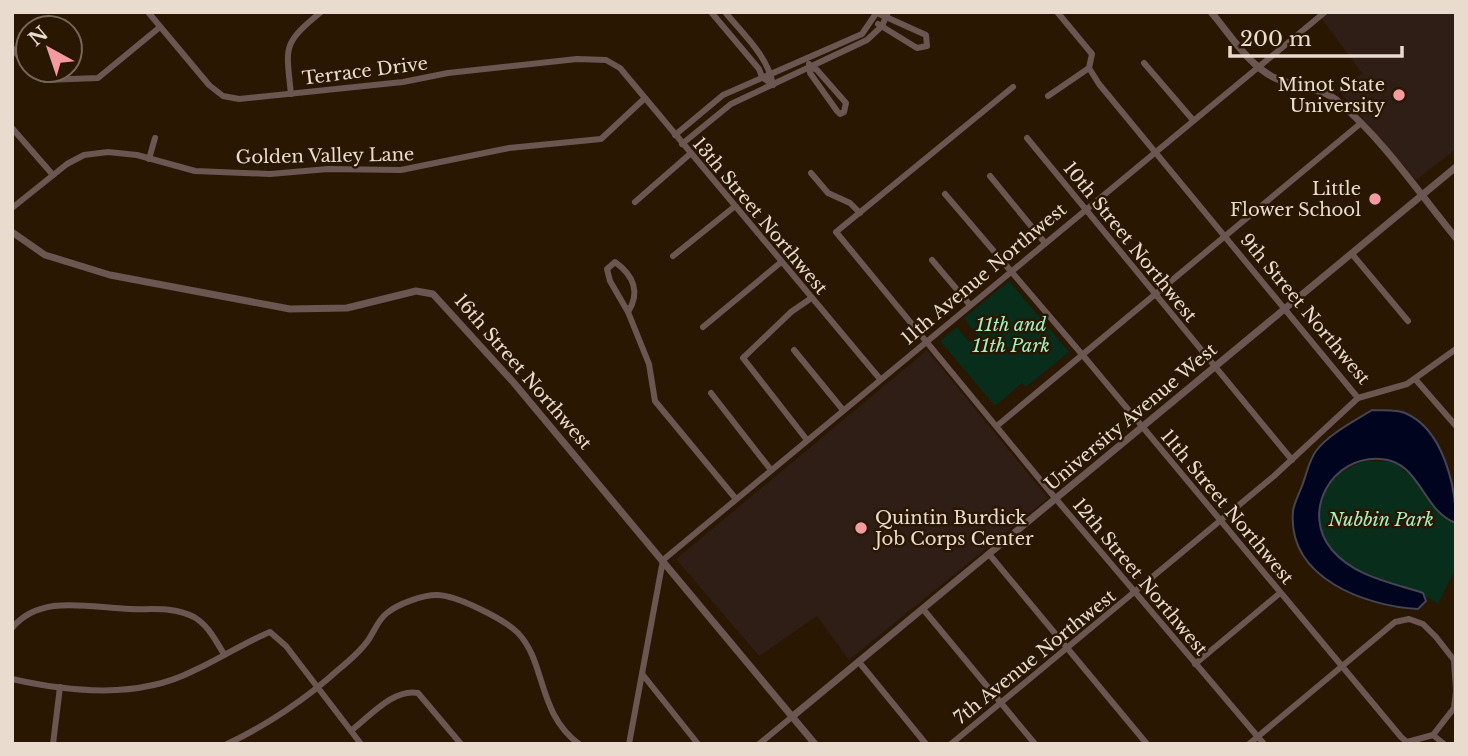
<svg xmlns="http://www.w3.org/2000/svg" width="1468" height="756" font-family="'Libre Baskerville',serif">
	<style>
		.education { fill: #2e1e15 }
		.green { fill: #082d1b }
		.water { fill: #00041f; stroke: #464554; stroke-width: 2 }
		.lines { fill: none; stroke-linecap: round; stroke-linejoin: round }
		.minor { stroke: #6b5651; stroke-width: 6 }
		.tertiary { stroke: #6b5651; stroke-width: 7 }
		.poi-dot { fill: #f49aa1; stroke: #291702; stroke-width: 2.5 }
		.labels { text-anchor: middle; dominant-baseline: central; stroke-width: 5; stroke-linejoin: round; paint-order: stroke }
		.street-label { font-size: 18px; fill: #e9dccf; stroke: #291702 }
		.poi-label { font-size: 18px; fill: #e9dccf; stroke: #291702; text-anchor: end }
		.park-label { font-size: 18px; font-style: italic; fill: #a5efc3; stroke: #291702 }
	</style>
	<rect width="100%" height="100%" fill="#291702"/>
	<g class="education">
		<path d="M1328,12h128v137l-40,31 -76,-88 22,-19 -40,-54z"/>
		<path d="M927,350l121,148 -199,162 -32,-44 -58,40 -83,-97z"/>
	</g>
	<g class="green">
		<path d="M1009,281l60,71 -43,35 -4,-4 -27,23 -55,-65 17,-14 12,15 8,-6 -13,-18z"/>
		<path d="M1363,461l31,1 25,21 37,40v44l-18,37c-33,-24 -86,-23 -112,-63 -6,-9 -6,-27 -8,-37l18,-29z"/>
	</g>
	<path class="water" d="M1372,410c9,1 24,-1 33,3 38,16 51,73 51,110 -33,-11 -36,-62 -75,-64 -49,-4 -81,53 -49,91 23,27 61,33 91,43l3,8 -8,8c-53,-3 -131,-31 -125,-98 1,-8 6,-17 9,-25 4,-10 7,-26 14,-35 13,-17 37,-29 56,-41z"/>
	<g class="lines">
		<g class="minor">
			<path d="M148,12l61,73 14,11 16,3 164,-17 45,-9 129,-14 29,1 14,8 260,311"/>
			<path d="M711,12l48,57 3,8 11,8"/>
			<path d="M725,12c18,22 43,44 48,73"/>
			<path d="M877,13l49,22 1,11 -10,2 -39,-24"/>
			<path d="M1058,13l34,41 -3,14 10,16 259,314"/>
			<path d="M12,48l16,19"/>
			<path d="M1144,63l49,57"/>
			<path d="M809,64l1,9 27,38 3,3 4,-2 2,-9 -29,-33 -6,-3"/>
			<path d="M30,70l15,10 53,-2 62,-51"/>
			<path d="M1013,87l-177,145 220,267 208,245"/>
			<path d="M291,94c-5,-48 -9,-50 30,-82"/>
			<path d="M1048,96l41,-28"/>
			<path d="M12,128l41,47"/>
			<path d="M675,135l48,-40 139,-61 15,-22"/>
			<path d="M1027,138l265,322"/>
			<path d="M682,144l49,-40 136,-64 15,-14 6,-14"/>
			<path d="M149,159l6,-21"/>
			<path d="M811,173l17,20 22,10 10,10"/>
			<path d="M990,176l55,67"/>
			<path d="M945,194l141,165 315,378 6,5 26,-7 11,9"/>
			<path d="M635,202l55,-48"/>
			<path d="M12,208l55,-44 17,-9 24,-3 29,3 58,16 75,3 58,-5 73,1 108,-22 92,-9 44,-41"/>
			<path d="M1352,254l56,67"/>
			<path d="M673,256l61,-49"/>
			<path d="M932,260l38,45"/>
			<path d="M615,262c18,13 26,30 13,50l-18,-31 -3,-12z"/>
			<path d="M628,312l21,52 6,37 81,98"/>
			<path d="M703,327l77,-64"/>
			<path d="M794,350l49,60"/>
			<path d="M1416,380l40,46"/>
			<path d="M711,393l60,77"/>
			<path d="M998,425l363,-302"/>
			<path d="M807,440l-64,-82 48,-46 19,-13"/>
			<path d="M989,554l158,190"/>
			<path d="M923,609l112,135"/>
			<path d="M12,628c29,-35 78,-20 118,-19 21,1 43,-3 64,8 15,9 21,23 30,37"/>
			<path d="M859,662l67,82"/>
			<path d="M1195,664l85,-71"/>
			<path d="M643,675l55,69"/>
			<path d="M12,679c58,13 126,20 181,-8 27,-12 50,-28 77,-39l16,14 75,98"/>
			<path d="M352,730c18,-14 42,-42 66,-37l43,51"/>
			<path d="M1433,735l21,-27 2,-17"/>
			<path d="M53,744l7,-57"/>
			<path d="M227,744c39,-18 80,-46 111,-74 11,-9 23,-19 31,-31 6,-9 9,-19 18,-26 11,-9 35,-18 50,-18 19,0 67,24 81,38 28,29 19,80 61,111"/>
			<path d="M629,744l34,-184 662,-548"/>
			<path d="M759,744l34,-28"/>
			<path d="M951,744l323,-268 84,-78 49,-14 49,-35"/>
			<path d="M1249,744l146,-122 14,-3 14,5 13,13 18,23 2,30"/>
		</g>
		<g class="tertiary">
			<path d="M1211,12c19,22 37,53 64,66 21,10 46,8 65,25 44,38 79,90 116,135"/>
			<path d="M12,232l33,23 65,20 180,34 57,-1 69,-17 17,3 81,89 301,361"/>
			<path d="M793,716l663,-549"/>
		</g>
	</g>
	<g class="poi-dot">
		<circle cx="1399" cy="95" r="7"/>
		<circle cx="1375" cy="199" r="7"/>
		<circle cx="861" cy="528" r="7"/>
	</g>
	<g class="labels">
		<g class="street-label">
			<text transform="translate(365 71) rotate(-7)">Terrace Drive</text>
			<text transform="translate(325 156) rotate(-1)">Golden Valley Lane</text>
			<text transform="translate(760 216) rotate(50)">13th Street Northwest</text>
			<text transform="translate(1130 242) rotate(51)">10th Street Northwest</text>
			<text transform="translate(984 274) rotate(-40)">11th Avenue Northwest</text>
			<text transform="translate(1305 309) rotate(50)">9th Street Northwest</text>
			<text transform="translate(523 372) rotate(49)">16th Street Northwest</text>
			<text transform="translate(1131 417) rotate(-40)">University Avenue West</text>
			<text transform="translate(1227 507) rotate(50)">11th Street Northwest</text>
			<text transform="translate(1140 577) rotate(50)">12th Street Northwest</text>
			<text transform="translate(1035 657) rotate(-39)">7th Avenue Northwest</text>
		</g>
		<g class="poi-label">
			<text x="1385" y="85">Minot State<tspan x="1385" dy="21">University</tspan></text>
			<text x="1361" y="189">Little<tspan x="1361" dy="21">Flower School</tspan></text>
			<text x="875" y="518" text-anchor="start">Quintin Burdick<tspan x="875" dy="21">Job Corps Center</tspan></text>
		</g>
		<g class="park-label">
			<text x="1011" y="325">11th and<tspan x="1011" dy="21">11th Park</tspan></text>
			<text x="1381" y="520">Nubbin Park</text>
		</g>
	</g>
	<rect width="1468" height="756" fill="none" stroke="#e9dccf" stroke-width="28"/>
	<g transform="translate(49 49) rotate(320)"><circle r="33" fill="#291702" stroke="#766654" stroke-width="2"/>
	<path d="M0-5L12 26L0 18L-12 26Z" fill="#f49aa1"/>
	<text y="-10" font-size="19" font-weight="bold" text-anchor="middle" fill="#e9dccf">N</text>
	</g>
	<path d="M1230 46v10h172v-10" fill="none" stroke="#e9dccf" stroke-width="3.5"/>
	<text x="1240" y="46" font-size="21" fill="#e9dccf" stroke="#291702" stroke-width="5" paint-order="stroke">200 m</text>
</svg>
